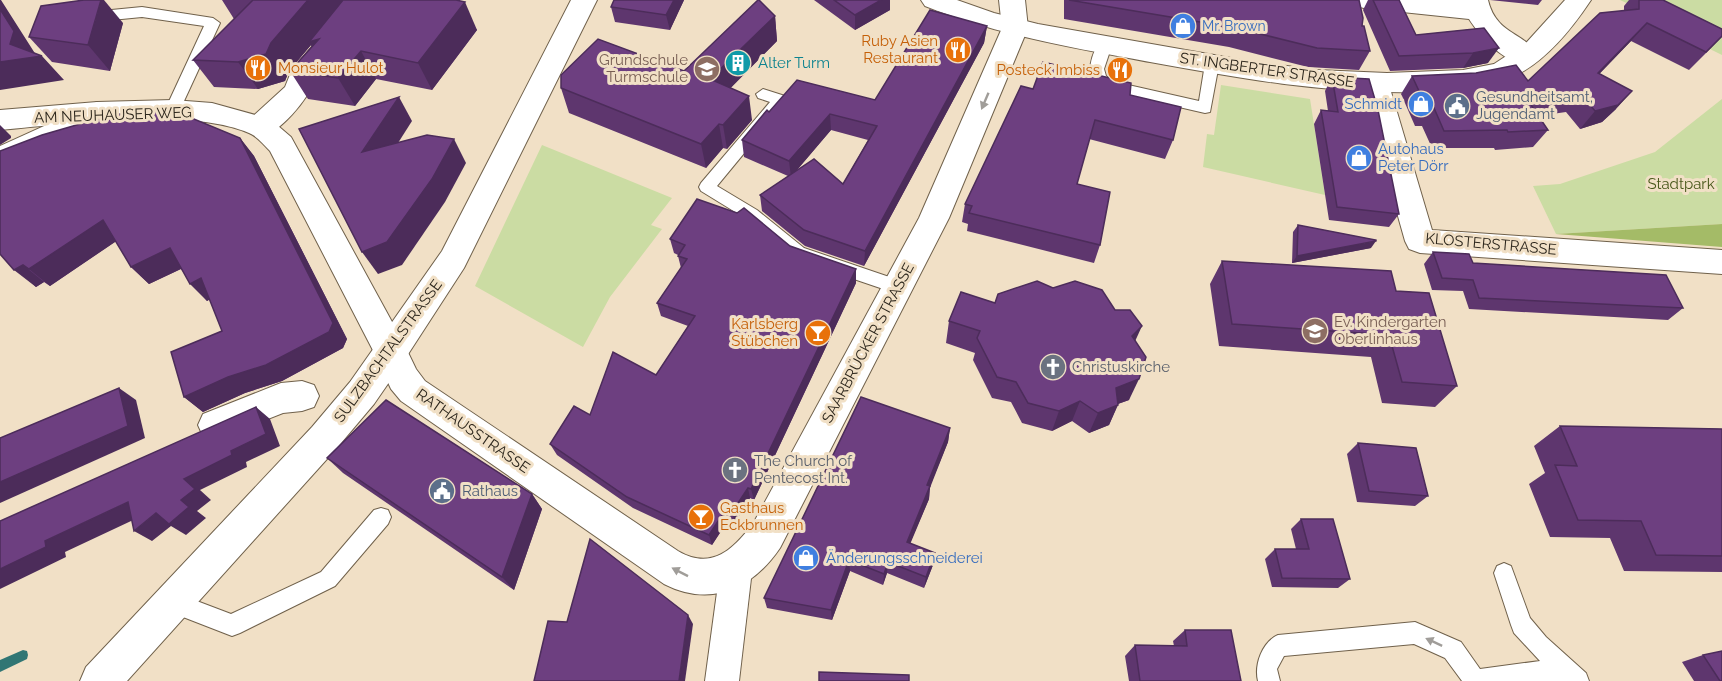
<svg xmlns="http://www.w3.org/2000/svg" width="1722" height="681" font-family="Raleway,sans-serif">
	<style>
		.green { fill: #cbdca3 }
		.forest { fill: #a4bb67 }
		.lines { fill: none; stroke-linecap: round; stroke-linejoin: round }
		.stream { fill: #317674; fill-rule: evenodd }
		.service-casing { stroke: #70614b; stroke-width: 2 }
		.pedestrian-casing { stroke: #70614b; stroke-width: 2 }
		.minor-casing { stroke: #70614b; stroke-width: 2 }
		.tertiary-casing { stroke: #70614b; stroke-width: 2 }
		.secondary-casing { stroke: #70614b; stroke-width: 2 }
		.service { fill: #fff; fill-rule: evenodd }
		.pedestrian { fill: #fff; fill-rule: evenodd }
		.minor { fill: #fff; fill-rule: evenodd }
		.tertiary { fill: #fff; fill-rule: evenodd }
		.secondary { fill: #fff; fill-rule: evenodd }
		.wall { fill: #5e366e; fill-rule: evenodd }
		.shaded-wall { fill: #4c2c5a }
		.building { fill: #6d3f80; stroke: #4c2c5a; stroke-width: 1.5 }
		.oneway { fill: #a09d99 }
		.labels { text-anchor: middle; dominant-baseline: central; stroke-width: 6; stroke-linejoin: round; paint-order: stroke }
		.far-shop-label { font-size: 14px; fill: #366cbe; stroke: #f1e0c6; text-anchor: start }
		.food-label { font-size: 15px; fill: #c56008; stroke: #f1e0c6; text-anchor: end }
		.education-label { font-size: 15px; fill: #785e54; stroke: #f1e0c6; text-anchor: end }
		.culture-label { font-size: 15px; fill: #0d838f; stroke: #f1e0c6; text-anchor: start }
		.street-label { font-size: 15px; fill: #2c261c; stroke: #f1e0c6 }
		.service-label { font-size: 15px; fill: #4e5e75; stroke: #f1e0c6; text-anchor: start }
		.shop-label { font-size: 15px; fill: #366cbe; stroke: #f1e0c6; text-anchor: start }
		.park-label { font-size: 15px; fill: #48571a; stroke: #f1e0c6 }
		.worship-label { font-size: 15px; fill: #5b616d; stroke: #f1e0c6; text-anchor: start }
	</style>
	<rect width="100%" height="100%" fill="#f1e0c6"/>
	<g class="green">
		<path d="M1620,0h102v55l-77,-38 3,-4z"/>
		<path d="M1221,85l89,14 15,96 -122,-28 4,-33 7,1z"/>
		<path d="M1722,99v125l-166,10 -23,-48 27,-2 95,-32z"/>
		<path d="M542,145l130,53 -21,27 11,4 -52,68 -27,50 -108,-61z"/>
	</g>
	<path class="forest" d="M1722,224v23l-166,-13z"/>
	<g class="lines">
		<path class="stream" d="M23,650l4,1 1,4 -1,4 -27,13v-12z"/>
		<g class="service-casing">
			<g id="service">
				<path d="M142,7l71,11 7,5 -42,91h-10l-3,-4 39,-84 -62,-9 -51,5 -7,-5 7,-5z"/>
				<path d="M1105,40l7,5 -8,24 2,7 9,6 84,19 6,-37 2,-4h10l2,4 -9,48 -5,1 -100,-23c-4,-3 -10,-6 -12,-10 -7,-10 1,-37 12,-40z"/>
				<path d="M763,89l22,7 3,4 -71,86 40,24 47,38 100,34 3,5 -3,5 -6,2 -106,-36 -47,-40 -44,-27 -2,-4 2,-4 69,-81 -12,-4 -2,-4z"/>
				<path d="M381,508l7,2 3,7 -3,7 -53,62 -95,47 -8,3 -67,-26 -3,-7 3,-7 8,-4 58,22 90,-42 53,-62z"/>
				<path d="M1504,563l7,3 19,52 16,19 40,36 3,8h-127l-17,-23 -31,-14 -130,12 -7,13 3,12h-22c-4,-16 4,-39 20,-46l137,-13 46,20 19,27 60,-8 -26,-28 -3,-8 -17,-52 3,-7z"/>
			</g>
		</g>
		<g class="pedestrian-casing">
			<path id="pedestrian" d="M736,555l11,4 5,11 -13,111h-34l15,-111 5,-11z"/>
		</g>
		<g class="minor-casing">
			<g id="minor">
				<path d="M351,0h27l-64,81c-4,16 -37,56 -55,55 -3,0 -6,-2 -9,-3l-4,-7 4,-7 35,-32 6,-15z"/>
				<path d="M999,0h26l3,28 -79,190 -169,330c-28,41 -69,60 -116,36l-263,-183 -10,-12 -17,-37 5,-10 12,-4 12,4 13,27 9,12 253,170c34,20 56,-2 76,-29l165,-304 83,-190z"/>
				<path d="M1351,0h137c8,35 37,32 51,56l-4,6c-26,8 -53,-23 -66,-43l-105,-11 -9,-2z"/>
				<path d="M1375,76l10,2 4,7 43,145 290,20v24l-302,-21 -11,-4 -4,-8 -44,-156 4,-7z"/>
				<path d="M97,102l10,3 4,7 -4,7 -107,50v-23z"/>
				<path d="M302,381l12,4 5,11 -5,11 -12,4 -19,2 -68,27 -12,-4 -5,-11 5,-11 78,-31z"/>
			</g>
		</g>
		<g class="tertiary-casing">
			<path id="tertiary" d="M173,100l39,3 58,16 21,18 112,205 5,10 -5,10 -12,4 -12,-4 -109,-211c-6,-6 -13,-15 -21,-18 -60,-26 -183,-9 -249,-3v-20l97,-8z"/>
		</g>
		<g class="secondary-casing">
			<g id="secondary">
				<path d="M571,0h26l-133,268 -61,94 -29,42 -38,45 -209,232h-47l6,-14 226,-240 38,-45 92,-131z"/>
				<path d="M921,0h36l37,13 44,11 210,37 69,9 70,3 76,-3 31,-6 32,-21 39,-43h26c-20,30 -47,64 -81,78 -31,11 -62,13 -94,14 -90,2 -178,-14 -266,-30 -77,-14 -152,-27 -225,-56z"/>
			</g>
		</g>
		<use href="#service" class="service"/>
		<use href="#pedestrian" class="pedestrian"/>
		<use href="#minor" class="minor"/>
		<use href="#tertiary" class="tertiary"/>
		<use href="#secondary" class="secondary"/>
	</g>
	<g class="wall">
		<path d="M222,0h234l21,30 -45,60 -56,-11 -21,27 -47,-7 -18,-28 22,-24 -1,-2 -22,26 -4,10 -27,8 -44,-2 -21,-27 41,-41z"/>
		<path d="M684,0l-14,30 -55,-8 -4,-15z"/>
		<path d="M814,0h76v10l-35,20z"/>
		<path d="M1064,0h295l3,26 8,25 -11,19 -51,-3 -79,-20 -165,-28z"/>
		<path d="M1368,0h31l17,35 68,-7 4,35 -25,5 -73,3 -27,-61z"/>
		<path d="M1490,0h52l-4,5z"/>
		<path d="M1629,0h34l59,37 -33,33 -58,-29 -32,33 17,35 -14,13 -22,7 -14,-17 -28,4 10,14 -15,17 -38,3 -1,-2h-62l-10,-22h-7l-14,-32 11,-18 116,5 96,-71v-4z"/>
		<path d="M775,16l2,25 -47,47 22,32 -25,29 -4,-1 -17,20 -137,-55 -8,-25 123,-17z"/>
		<path d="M123,23l-13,48 -58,-9 -23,-25z"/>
		<path d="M987,26l-3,17 -120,223 -59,-20 -43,-35 -2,-16 28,-19 -44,-19 -2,-17 27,-28 106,-12zM831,130l37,10 -25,44 -46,-14z"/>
		<path d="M1332,77l67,137 -10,13 -60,-7 -15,-96 7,-14 7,1 -3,-20z"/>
		<path d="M1033,89l97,6 43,45 -8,19 -76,-20 -12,45 23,61 -6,18 -127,-32 1,-7 -6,-2 3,-18z"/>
		<path d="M240,138l14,18 93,183 -4,9 -61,33 -37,12 -42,19 -19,-15 38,-66 -12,-32 -3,2 -26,-32 -32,15 -18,-17 -15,-26 -66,45 -6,-4 -8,5 -36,-33z"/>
		<path d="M1298,225l73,23 -79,15 1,-31z"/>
		<path d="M670,239l120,7 66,23v14l-102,217 -4,-2 -15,25 -6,-4 -17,26 -79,-37 -76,-53 -7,-11 40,-29 66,-40 32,-49 -27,-10 -4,-13 24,-35 -3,-12v-1l-4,-2z"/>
		<path d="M1433,252l40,11 210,45 -15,12 -199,-11 -6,-18 -31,-1 -8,-26z"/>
		<path d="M1222,261l174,30 61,95 -22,21 -53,-4 -11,-46 -152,-11 -9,-62z"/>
		<path d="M995,303l141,38 -7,59 -11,4 -9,21 -20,8 -17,-12 -20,10 -30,-8 -11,-21 -19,-4 -19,-38 2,-7 -29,-10 3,-22z"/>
		<path d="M1560,426l162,3v143l-98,-1 -14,-33 -60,-1 -21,-53 16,-11 -11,-27z"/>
		<path d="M950,428l-2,14 -18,44 -1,13 -19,44 23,22 -9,23 -37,-15 -4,12 -33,-14 -18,49 -65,-12 -3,-10z"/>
		<path d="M1358,443l70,53 -13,10 -58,-4 -10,-48z"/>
		<path d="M327,458l205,36 10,15 -28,81 -171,-117z"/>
		<path d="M1301,519l49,60 -12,9 -66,-1 -7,-28 10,-10h21l-5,-20z"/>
		<path d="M1185,630l56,51h-112l-4,-25 10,-11 39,1 -1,-5z"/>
		<path d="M1703,655l19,26h-28l-12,-19z"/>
	</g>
	<g class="shaded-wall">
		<path d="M0,0h1l35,55 6,1 22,24 -64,10v-28l10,-18 -10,-35z"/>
		<path d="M101,0h3l19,23 -13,48 -22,-26z"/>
		<path d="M308,0h40l-29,39 7,31 -15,-25 -22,26 -4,10 -27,8 -20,-27 33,-19z"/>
		<path d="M674,0h10l-14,30 -4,-15z"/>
		<path d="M881,0h9v10l-35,20v-15z"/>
		<path d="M465,2l12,28 -45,60 -14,-27z"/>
		<path d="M775,16l2,25 -62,63 -5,-25z"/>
		<path d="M1647,23l-16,18 -48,50 15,-18z"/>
		<path d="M987,26l-3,17 -120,223 1,-15z"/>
		<path d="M1499,48l-11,15 -25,5 10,-15z"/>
		<path d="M361,51l15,28 -21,27 -17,-28z"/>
		<path d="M1632,91l-16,18 -14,13 -22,7 15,-18z"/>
		<path d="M749,96l3,24 -25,29 -4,-24z"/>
		<path d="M399,97l13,24 -35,55 -15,-24z"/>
		<path d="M830,114l1,16 -40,47 -2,-16z"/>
		<path d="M719,124l4,24 -17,20 -5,-24z"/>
		<path d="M0,125l11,11v2l-11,7z"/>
		<path d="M240,138l14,18 93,183 -4,9 -61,33 -37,12 -42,19 -19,-15 44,-20z"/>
		<path d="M454,139l12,24 -21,39 -43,63 -24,9 -16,-22z"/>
		<path d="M103,220l18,18 -71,48 -21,-17z"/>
		<path d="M1376,241l-5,7 -79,15 5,-7z"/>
		<path d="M170,248l17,18 -38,18 -18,-17z"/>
		<path d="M23,265l21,17 -8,5 -22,-17z"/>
		<path d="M856,269v14l-102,217 -3,-11z"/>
		<path d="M201,278l17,17 -11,6 -17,-17z"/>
		<path d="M1142,326l-10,22v-12z"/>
		<path d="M1139,379l-10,21 -23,8 10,-20z"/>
		<path d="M119,388l17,12 9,38 -145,65v-21z"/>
		<path d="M1080,401l-8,20 -20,10 7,-20z"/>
		<path d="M1118,405l-9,20 -20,8 9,-20z"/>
		<path d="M256,407l14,12 10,27 -34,16 1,5 -47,23 11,10 -14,11 9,7 -20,17 -15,-9 -19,15 -18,-10 22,-18 25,-13 3,-21 47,-28z"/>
		<path d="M950,428l-2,14 -22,56 1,-13z"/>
		<path d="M930,486l-1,13 -23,55 1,-12z"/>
		<path d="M748,488l2,10 -15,25 -3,-11z"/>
		<path d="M532,494l10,15 -28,81 -12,-13z"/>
		<path d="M128,502l18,12 -81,38 1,5 -66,32v-20l45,-28z"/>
		<path d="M726,509l3,10 -17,26 -3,-10z"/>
		<path d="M935,553l-2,12 -9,23 2,-11z"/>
		<path d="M849,560l1,11 -18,49 -1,-10z"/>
		<path d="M888,562l-1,11 -4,12 1,-11z"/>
		<path d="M688,615l5,9 -8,57h-6z"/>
	</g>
	<g class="building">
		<path d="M84,0h17l-13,45 -59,-8 12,-31z"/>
		<path d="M253,0h55l-37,43 -5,11 -28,8 -45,-2z"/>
		<path d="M343,0h113l9,2 -47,61 -57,-12 -23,27 -48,-7 29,-32 -10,3z"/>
		<path d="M614,0h60l-8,15 -55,-8z"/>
		<path d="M758,0h1l16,16 -65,63 39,17 -26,29 -4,-1 -18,20 -140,-56v-13l37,-36 86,32z"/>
		<path d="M834,0h47l-26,15z"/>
		<path d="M1069,0h290l4,18 -1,8h2l6,25 -53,-3 -81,-20z"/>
		<path d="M1373,0h26l17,35 68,-7 15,20 -26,5 -74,3z"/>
		<path d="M1639,0h24l59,29v7l-16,16 -59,-29 -49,50 34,18 -14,14 -23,6 -14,-17 -52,8 19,28 -40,2 -1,-2 -63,1 -10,-23h-7l-15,-32 64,-3 40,-8 12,16 72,-68 39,-4z"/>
		<path d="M0,9l14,22 -4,13 32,12 -42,6z"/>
		<path d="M930,10l57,16 -122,225 -61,-21 -44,-35 54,-36 29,25 34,-58 -47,-12 -41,47 -47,-21 25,-30 2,2 28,-32 78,20z"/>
		<path d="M1043,62l88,21 -1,12 51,12 -8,33 -78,-20 -18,64 33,8 -10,53 -131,-32 3,-7 -7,-2 56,-118 12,3z"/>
		<path d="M1332,77l37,2 9,31 21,104 -62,-7 -16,-97 17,2z"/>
		<path d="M399,97l-37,55 65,-17 27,4 -22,40 -45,63 -25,10 -63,-123z"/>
		<path d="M136,111l41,1 63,26 93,185 -4,9 -63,33 -38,12 -44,20 -13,-45 51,-21 -21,-53 -11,6 -20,-36 -39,19 -28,-47 -74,49 -6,-4 -9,5 -14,-16v-103l42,-16 62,-18z"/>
		<path d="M697,199l40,14 7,-5 46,38 66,23 -105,220 -3,-1 -16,24 -6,-3 -17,26 -82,-38 -77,-53 24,-38 16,9 23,-63 43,23 39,-59 -38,-13 30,-44 -9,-3 7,-11 -15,-6z"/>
		<path d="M1298,225l78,15v1l-79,15z"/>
		<path d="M1433,252l36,2 4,9 193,12 17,33 -204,-10 -6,-18 -31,-2z"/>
		<path d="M1222,261l169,10 5,20 33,2 28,93 -55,-4 -13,-47 -157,-11z"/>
		<path d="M1037,281l16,7 22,-7 27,9 13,20h15l12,16 -10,10 14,21 -7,22 -23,9 2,17 -20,8 -18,-12 -21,10 -31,-8 -12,-21 -19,-5 -20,-39 3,-7 -31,-10 12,-29 34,11 3,-9z"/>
		<path d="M119,388l9,38 -128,56v-44z"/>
		<path d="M861,397l89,31 -23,57 3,1 -23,56 28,11 -9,24 -38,-15 -4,12 -35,-14 -18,50 -67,-12z"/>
		<path d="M386,400l146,94 -30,83 -175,-119z"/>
		<path d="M256,407l10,27 -35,17 1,4 -48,24 11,10 -14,11 8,7 -20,17 -13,-11 -22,18 -6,-29 -83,39 1,6 -46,22v-48z"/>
		<path d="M1560,426l162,3v127l-66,-1 -15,-34 -63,-1 -23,-55 22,1z"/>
		<path d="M1358,443l58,5 12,48 -59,-5z"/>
		<path d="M1301,519h32l17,60 -68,-1 -7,-29h34z"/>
		<path d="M590,539l98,76 -9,66h-145l14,-60 19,1z"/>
		<path d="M1185,630h46l10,51h-101l-5,-36 52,1z"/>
		<path d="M1722,651v30h-2l-17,-26z"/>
		<path d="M819,672l90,3v6h-90z"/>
	</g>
	<defs><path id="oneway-solid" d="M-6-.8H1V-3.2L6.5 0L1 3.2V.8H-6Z" transform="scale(1.5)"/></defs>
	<g class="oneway">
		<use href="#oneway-solid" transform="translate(985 101) rotate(113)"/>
		<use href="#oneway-solid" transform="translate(680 572) rotate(-153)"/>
		<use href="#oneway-solid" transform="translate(1434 642) rotate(-155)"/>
	</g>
	<defs>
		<g id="shop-disc" transform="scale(1.35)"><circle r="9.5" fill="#3f7fe0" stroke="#f1e0c6"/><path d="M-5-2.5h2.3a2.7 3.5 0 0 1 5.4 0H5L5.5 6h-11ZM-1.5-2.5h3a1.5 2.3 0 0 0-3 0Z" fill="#fff"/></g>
		<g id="restaurant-disc" transform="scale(1.35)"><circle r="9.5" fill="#e8710a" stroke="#f1e0c6"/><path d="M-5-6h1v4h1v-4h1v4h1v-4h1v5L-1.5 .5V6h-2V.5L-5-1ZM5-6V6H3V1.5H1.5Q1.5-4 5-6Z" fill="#fff"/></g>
		<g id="building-disc" transform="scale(1.35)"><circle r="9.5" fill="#0f9aa8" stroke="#f1e0c6"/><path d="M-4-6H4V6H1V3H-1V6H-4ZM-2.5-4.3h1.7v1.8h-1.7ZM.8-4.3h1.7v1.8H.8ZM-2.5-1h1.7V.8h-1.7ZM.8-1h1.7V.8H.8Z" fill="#fff"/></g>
		<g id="school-disc" transform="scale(1.35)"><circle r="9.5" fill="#8d6e63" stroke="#f1e0c6"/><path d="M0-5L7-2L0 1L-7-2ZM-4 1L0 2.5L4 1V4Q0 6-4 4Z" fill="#fff"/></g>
		<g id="civic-disc" transform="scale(1.35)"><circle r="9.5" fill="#5c6f8a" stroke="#f1e0c6"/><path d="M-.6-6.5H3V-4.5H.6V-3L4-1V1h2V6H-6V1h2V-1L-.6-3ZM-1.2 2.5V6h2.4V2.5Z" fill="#fff"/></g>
		<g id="bar-disc" transform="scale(1.35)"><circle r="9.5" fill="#e8710a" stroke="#f1e0c6"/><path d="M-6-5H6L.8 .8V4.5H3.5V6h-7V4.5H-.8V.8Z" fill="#fff"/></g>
		<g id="church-disc" transform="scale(1.35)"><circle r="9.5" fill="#6b7280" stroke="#f1e0c6"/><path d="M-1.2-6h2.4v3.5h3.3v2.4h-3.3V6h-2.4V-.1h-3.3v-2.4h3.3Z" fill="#fff"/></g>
	</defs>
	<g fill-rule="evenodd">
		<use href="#shop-disc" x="1183" y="26"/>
		<use href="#restaurant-disc" x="958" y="50"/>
		<use href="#building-disc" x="738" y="63"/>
		<use href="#restaurant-disc" x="258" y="68"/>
		<use href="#school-disc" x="707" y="69"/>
		<use href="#restaurant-disc" x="1120" y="70"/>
		<use href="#shop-disc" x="1421" y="104"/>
		<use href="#civic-disc" x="1457" y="106"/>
		<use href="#shop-disc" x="1359" y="158"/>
		<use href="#school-disc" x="1315" y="331"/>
		<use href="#bar-disc" x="818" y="333"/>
		<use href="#church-disc" x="1053" y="367"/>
		<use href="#church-disc" x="735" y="470"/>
		<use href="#civic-disc" x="442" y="491"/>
		<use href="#bar-disc" x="701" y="517"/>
		<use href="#shop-disc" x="806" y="558"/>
	</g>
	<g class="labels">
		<g class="far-shop-label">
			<text x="1202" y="26">Mr. Brown</text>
		</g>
		<g class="food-label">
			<text x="938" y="41">Ruby Asien<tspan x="938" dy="17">Restaurant</tspan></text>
			<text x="278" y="68" text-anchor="start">Monsieur Hulot</text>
			<text x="1100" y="70">Posteck Imbiss</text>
			<text x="798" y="324">Karlsberg<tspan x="798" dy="17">Stübchen</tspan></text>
			<text x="720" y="508" text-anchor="start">Gasthaus<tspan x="720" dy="17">Eckbrunnen</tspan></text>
		</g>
		<g class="education-label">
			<text x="688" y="60">Grundschule<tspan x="688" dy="17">Turmschule</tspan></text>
			<text x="1334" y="322" text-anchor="start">Ev. Kindergarten<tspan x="1334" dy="17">Oberlinhaus</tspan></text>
		</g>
		<g class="culture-label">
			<text x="758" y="63">Alter Turm</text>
		</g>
		<g class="street-label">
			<text transform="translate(1267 70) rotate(8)">ST. INGBERTER STRASSE</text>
			<text transform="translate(113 115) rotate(-2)">AM NEUHAUSER WEG</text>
			<text transform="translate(1491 244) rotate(5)">KLOSTERSTRASSE</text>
			<text transform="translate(868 343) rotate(-62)">SAARBRÜCKER STRASSE</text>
			<text transform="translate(388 351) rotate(-54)">SULZBACHTALSTRASSE</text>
			<text transform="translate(473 431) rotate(35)">RATHAUSSTRASSE</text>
		</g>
		<g class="service-label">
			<text x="1476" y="97">Gesundheitsamt,<tspan x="1476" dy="17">Jugendamt</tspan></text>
			<text x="462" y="491">Rathaus</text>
		</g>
		<g class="shop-label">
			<text x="1402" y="104" text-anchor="end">Schmidt</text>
			<text x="1378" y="149">Autohaus<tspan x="1378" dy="17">Peter Dörr</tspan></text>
			<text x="826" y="558">Änderungsschneiderei</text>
		</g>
		<g class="park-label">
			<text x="1681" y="184">Stadtpark</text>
		</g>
		<g class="worship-label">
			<text x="1072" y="367">Christuskirche</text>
			<text x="754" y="461">The Church of<tspan x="754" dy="17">Pentecost Int.</tspan></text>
		</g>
	</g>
</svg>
